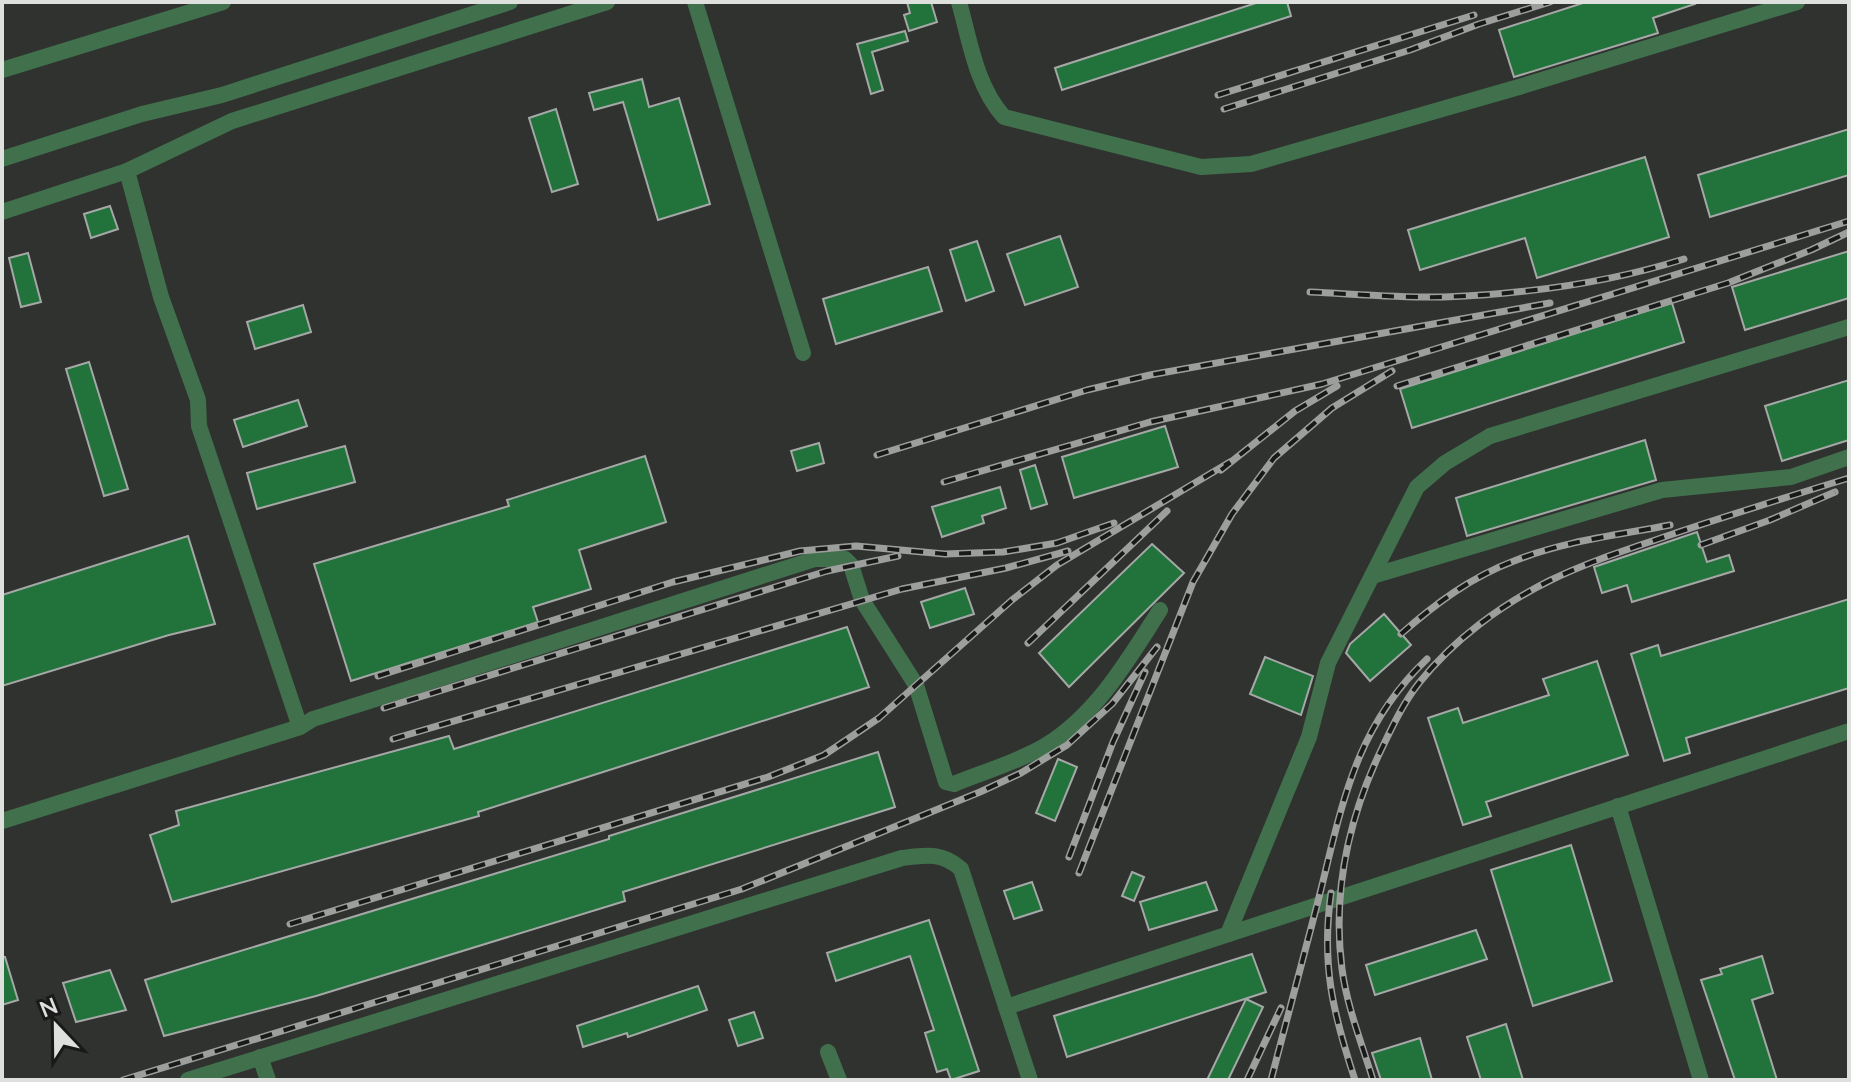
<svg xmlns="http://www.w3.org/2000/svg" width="1851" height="1082" font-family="Lato,sans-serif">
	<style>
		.building { fill: #21723b; stroke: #a5a8a6; stroke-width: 2 }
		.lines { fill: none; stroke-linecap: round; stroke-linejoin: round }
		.minor { stroke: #41714c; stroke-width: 16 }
		.rail-casing { stroke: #9d9f9d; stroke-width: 7 }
		.rail { stroke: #191919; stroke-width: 4; stroke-dasharray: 12; stroke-linecap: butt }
	</style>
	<rect width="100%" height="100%" fill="#303230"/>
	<g class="building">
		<path d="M907,2h24l6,20 -28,9 -5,-16 6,-2z"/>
		<path d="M1259,2h28l4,14 -229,74 -7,-22z"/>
		<path d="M1586,2h108l1,2 -42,14 5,15 -144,44 -15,-47z"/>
		<path d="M905,31l3,10 -36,11 11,38 -12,4 -14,-50z"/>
		<path d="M642,79l7,28 30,-9 31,106 -52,16 -35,-118 -29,8 -5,-17z"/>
		<path d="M556,109l22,75 -26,8 -23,-74z"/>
		<path d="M1849,129v46l-139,42 -12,-42z"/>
		<path d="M1645,157l24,80 -132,41 -12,-40 -105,32 -12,-40z"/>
		<path d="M110,206l8,23 -27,9 -7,-24z"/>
		<path d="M1060,236l18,51 -53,18 -18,-51z"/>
		<path d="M977,241l17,50 -28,10 -16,-51z"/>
		<path d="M1849,251v47l-104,32 -13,-43z"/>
		<path d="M28,253l13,49 -20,5 -12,-49z"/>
		<path d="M928,267l14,44 -106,33 -13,-45z"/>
		<path d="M1672,303l12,39 -272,86 -12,-39z"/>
		<path d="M303,305l8,27 -56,17 -8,-27z"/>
		<path d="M89,362l39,127 -24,7 -38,-127z"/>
		<path d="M1849,380v60l-67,21 -17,-55z"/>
		<path d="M298,400l9,26 -64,21 -9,-27z"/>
		<path d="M1165,426l13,41 -104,31 -12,-41z"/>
		<path d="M1645,440l11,40 -189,56 -11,-38z"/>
		<path d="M819,443l5,20 -27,8 -6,-20z"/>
		<path d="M345,446l10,36 -98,27 -10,-36z"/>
		<path d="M645,456l21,66 -87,28 12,39 -58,18 5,15 -187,59 -37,-117 195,-58 -2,-6z"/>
		<path d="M1035,465l12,39 -16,5 -11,-39z"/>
		<path d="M1000,487l6,21 -24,8 2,7 -42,14 -10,-30z"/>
		<path d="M1697,532l10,30 22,-7 5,16 -102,31 -5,-17 -25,8 -8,-26z"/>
		<path d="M188,536l27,88 -46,11 -167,51v-91z"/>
		<path d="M1152,544l32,29 -115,114 -30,-34z"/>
		<path d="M965,588l9,26 -44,14 -9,-26z"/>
		<path d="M1849,599v89l-163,50 4,15 -26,8 -33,-107 27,-9 3,11z"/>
		<path d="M1384,614l27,31 -41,36 -24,-28 4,-9z"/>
		<path d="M847,627l22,60 -391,125 1,4 -307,86 -22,-67 29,-10 -3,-14 273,-75 5,13z"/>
		<path d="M1265,657l48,19 -12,39 -51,-21z"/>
		<path d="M1597,661l31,94 -142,47 5,14 -28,9 -35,-107 30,-10 5,15 86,-28 -6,-16z"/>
		<path d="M878,752l17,55 -272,85 2,9 -309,95 -152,40 -19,-56 464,-141v-3z"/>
		<path d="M1058,759l19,8 -22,54 -19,-8z"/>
		<path d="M1571,845l41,136 -79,25 -42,-136z"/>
		<path d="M1132,872l12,5 -10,24 -12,-5z"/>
		<path d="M1032,882l10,28 -28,9 -10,-28z"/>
		<path d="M1206,882l11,28 -68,20 -9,-28z"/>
		<path d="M929,920l50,151 -28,9 -4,-11 -10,3 -12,-39 9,-3 -24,-74 -74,25 -9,-28z"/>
		<path d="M1476,930l11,29 -112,36 -9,-30z"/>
		<path d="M1252,954l14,38 -199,65 -13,-41z"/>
		<path d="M1762,956l11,37 -21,7 25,80h-42l-34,-100 21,-6 -2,-5z"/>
		<path d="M2,957h3l13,43 -16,5z"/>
		<path d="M110,970l16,40 -50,12 -13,-39z"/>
		<path d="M698,986l9,24 -79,27 -1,-4 -44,14 -6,-21z"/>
		<path d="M1246,999l17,8 -35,73h-21z"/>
		<path d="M754,1012l9,26 -25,8 -9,-26z"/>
		<path d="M1506,1024l17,56h-42l-14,-43z"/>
		<path d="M1420,1038l12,42h-51l-9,-27z"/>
	</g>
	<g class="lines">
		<g class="minor">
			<path d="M695,2l108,351"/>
			<path d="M959,2c11,39 17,84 45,115l197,50 50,-3 268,-77 278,-85"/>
			<path d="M2,70l221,-68"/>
			<path d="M2,159l140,-45 80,-19 288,-93"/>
			<path d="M127,171l34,126 37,103 1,26 101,301"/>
			<path d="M2,212l125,-41 105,-50 375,-119"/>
			<path d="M1372,576l290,-86 129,-13 58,-20"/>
			<path d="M1618,806l83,274"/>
			<path d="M2,821l298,-94 13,-8 502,-160h30l6,6 11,35 54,85 30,97 8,2c29,-12 64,-22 91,-38 52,-32 83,-86 115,-136"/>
			<path d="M1228,934l81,-197 19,-74 89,-176 28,-24 45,-27 359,-109"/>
			<path d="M1006,1007l843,-276"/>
			<path d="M828,1052l11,28"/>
			<path d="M260,1057l8,23"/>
			<path d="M188,1080l714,-222c24,-3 40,-6 59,11l69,211"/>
		</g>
		<g class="rail-casing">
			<g id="rail">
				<path d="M1218,95l256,-80"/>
				<path d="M1224,109l186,-59 69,-26 71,-22"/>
				<path d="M1310,292c44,2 90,6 134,5 80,-3 164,-14 240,-38"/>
				<path d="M1397,386l331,-103 83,-33 38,-18"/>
				<path d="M877,455l210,-65 63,-15 400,-72"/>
				<path d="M1221,470l74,-59 42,-25"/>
				<path d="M944,482l206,-60 172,-38 527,-163"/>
				<path d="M1701,545l69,-25 65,-28"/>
				<path d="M1401,634c34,-30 70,-57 113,-73 49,-20 105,-26 156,-36"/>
				<path d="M1028,643l139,-132"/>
				<path d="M378,676l295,-94 127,-31 56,-5 89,8 58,-2 54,-9 57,-20"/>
				<path d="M384,708l443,-137 71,-15"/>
				<path d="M393,739l509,-150 104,-21 62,-17"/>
				<path d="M1069,857l44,-115 32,-70"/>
				<path d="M1079,873l114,-291 39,-68 42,-56 58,-50 60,-37"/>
				<path d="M1331,893c-10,72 2,120 24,187"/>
				<path d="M290,924l478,-147 56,-22 55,-37 133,-118 45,-35 173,-103"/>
				<path d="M123,1080l619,-191 238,-97 41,-19 46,-28 45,-41 45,-57"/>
				<path d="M1247,1080l34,-72"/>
				<path d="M1271,1080c15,-57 30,-114 45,-171 25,-96 35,-178 111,-250"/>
				<path d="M1373,1080c-11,-36 -26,-73 -31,-111 -10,-77 7,-153 41,-223 10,-21 21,-44 36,-63 34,-43 83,-79 132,-103 37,-18 75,-30 113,-43 62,-21 123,-40 185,-59"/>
			</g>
		</g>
		<use href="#rail" class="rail"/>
	</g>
	<rect width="1851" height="1082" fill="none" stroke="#dee0de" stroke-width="8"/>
	<g transform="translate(56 1026) rotate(338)" stroke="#191919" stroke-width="6" paint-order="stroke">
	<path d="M0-6L14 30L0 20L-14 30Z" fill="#dee0de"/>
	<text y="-12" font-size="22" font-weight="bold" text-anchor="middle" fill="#dee0de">N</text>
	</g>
</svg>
